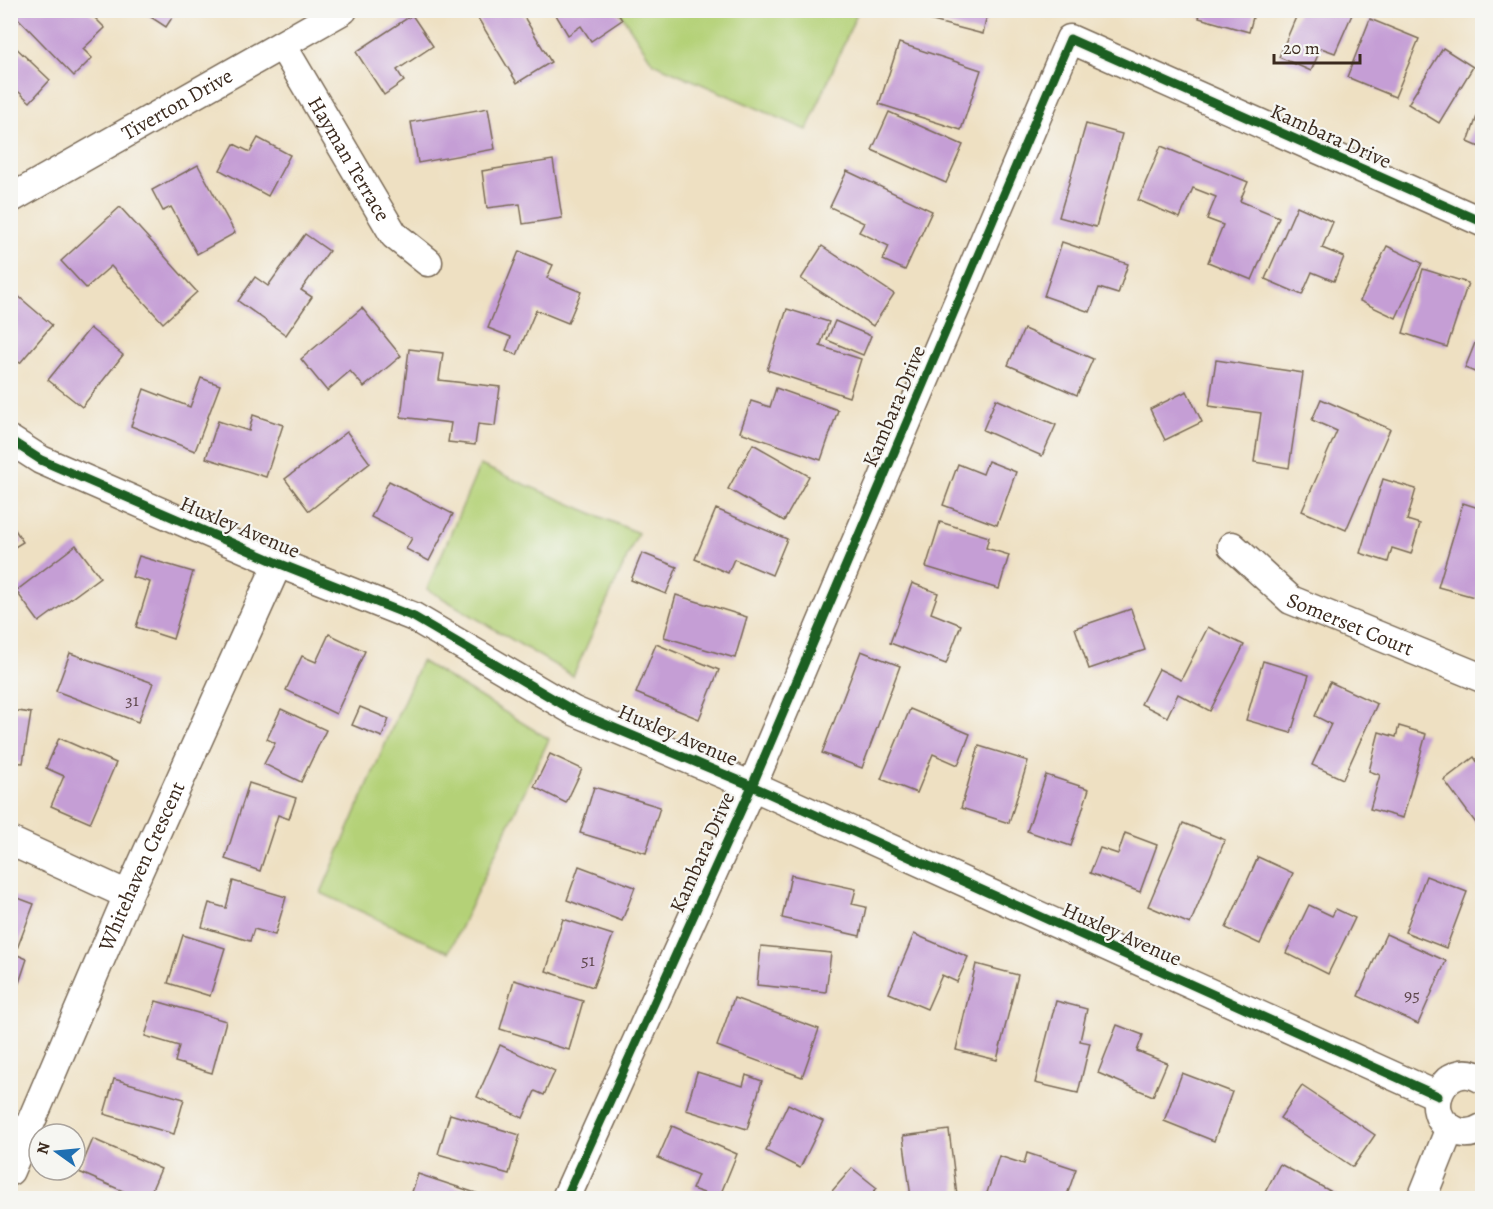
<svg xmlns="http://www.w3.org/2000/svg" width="1493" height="1209" font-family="Alegreya,serif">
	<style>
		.green { fill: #b4d177; stroke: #787e4a; stroke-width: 1.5 }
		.building { fill: #c59ed5 }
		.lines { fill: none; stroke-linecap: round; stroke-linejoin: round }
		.street-casing { stroke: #7a6a57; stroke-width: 31 }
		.street { stroke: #fff; stroke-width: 28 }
		.cycleway-casing { stroke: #f6f6f2; stroke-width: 13 }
		.cycleway { stroke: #1b5e20; stroke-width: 9 }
		.labels { text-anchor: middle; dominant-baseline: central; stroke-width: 4.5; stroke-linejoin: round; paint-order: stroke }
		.number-label { font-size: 18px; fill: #5e474c }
		.street-label { font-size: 21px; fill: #3b2a1e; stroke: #f6f6f2 }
	</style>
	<rect width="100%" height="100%" fill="#f6f6f2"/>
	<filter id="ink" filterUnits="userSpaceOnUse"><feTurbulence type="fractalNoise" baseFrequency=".0167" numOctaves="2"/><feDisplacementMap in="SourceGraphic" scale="12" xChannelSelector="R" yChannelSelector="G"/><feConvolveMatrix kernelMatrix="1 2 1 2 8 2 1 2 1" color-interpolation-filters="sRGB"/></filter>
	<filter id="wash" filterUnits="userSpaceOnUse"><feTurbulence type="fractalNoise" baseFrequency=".008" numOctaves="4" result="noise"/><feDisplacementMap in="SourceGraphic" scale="24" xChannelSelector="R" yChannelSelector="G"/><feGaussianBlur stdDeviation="1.35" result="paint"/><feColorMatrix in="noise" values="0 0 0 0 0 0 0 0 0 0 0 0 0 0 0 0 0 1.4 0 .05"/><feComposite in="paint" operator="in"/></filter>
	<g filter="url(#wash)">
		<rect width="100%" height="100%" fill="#eee0c2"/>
		<g class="green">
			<path d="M619,11h239l-51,119 -154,-67z"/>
			<path d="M480,465l158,68 -65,143 -146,-87z"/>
			<path d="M421,661l128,78 -100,213 -128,-59z"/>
		</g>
		<g id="blocks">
			<g class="building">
				<path d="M10,10h57l2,3 3,-3h15l18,18 -22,21 9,9 -18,18z"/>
				<path d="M140,10h37l-11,17z"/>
				<path d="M473,10h47l31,52 -34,21z"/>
				<path d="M553,10h63l6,10 -31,21 -10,-15 -13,9z"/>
				<path d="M918,10h70l-5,24 -66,-17z"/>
				<path d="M1201,10h54l-6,22 -50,-14z"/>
				<path d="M1299,10h55l-19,43 -14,-5 -10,23 -32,-14z"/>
				<path d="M412,15l21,31 -36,24 7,11 -20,14 -28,-43z"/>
				<path d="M1370,19l49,20 -24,58 -48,-20z"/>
				<path d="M10,42l40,38 -20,22 -20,-18z"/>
				<path d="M899,43l82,27 -20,60 -82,-26z"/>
				<path d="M1443,48l30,19 -34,56 -31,-19z"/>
				<path d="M1482,102v46l-14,-6z"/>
				<path d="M488,108l7,41 -77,14 -7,-41z"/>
				<path d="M889,112l74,33 -17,38 -74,-33z"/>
				<path d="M1086,124l36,10 -26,93 -37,-10z"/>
				<path d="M258,138l32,17 -22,41 -48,-26 14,-26 16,8z"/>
				<path d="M1161,146l87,36 -8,19 39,16 -27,63 -44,-18 15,-37 -16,-6 9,-22 -23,-9 -13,30 -42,-18z"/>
				<path d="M553,160l9,58 -39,6 -3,-20 -33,4 -5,-37z"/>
				<path d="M198,165l37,68 -38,21 -26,-47 -8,4 -11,-21z"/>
				<path d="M847,171l85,40 -27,59 -22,-10 6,-14 -30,-14 5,-9 -34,-16z"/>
				<path d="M1297,206l36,16 -11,26 22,9 -10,24 -22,-9 -10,23 -37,-16z"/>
				<path d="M120,207l77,85 -34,31 -52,-57 -25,22 -25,-27z"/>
				<path d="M305,234l24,17 -28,39 11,7 -26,38 -48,-34 17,-24 13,9z"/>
				<path d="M1062,242l66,22 -10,30 -19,-6 -9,24 -46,-16z"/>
				<path d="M822,246l72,48 -21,32 -72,-47z"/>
				<path d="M1387,246l35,17 -26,55 -36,-17z"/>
				<path d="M519,251l34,14 -6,13 34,14 -13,31 -32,-13 -19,45 -11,-5 5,-13 -23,-9z"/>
				<path d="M1423,269l45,14 -21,64 -44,-14z"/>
				<path d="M10,289l42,36 -32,38 -10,-8z"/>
				<path d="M362,308l39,48 -37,31 -14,-16 -23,20 -26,-32z"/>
				<path d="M787,309l42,13 -9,24 41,13 -12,38 -82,-27z"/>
				<path d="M835,321l36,15 -8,19 -36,-15z"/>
				<path d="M90,328l33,27 -41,52 -34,-27z"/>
				<path d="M1024,329l69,30 -16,36 -69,-30z"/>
				<path d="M1477,338l5,2v35l-17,-7z"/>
				<path d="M409,349l34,4 -4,27 61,7 -5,39 -17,-2 -3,21 -27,-3 3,-19 -50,-6z"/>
				<path d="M1216,360l87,13 -14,95 -35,-6 7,-49 -52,-7z"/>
				<path d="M201,378l19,7 -25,66 -64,-25 13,-37 46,18z"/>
				<path d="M776,388l62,22 -17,50 -81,-28 11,-31 19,6z"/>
				<path d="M1187,391l15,31 -37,18 -15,-31z"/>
				<path d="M996,399l60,26 -14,31 -59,-26z"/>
				<path d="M1321,399l69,30 -44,101 -44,-19 35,-80 -25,-11z"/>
				<path d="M253,415l30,10 -17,52 -60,-19 12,-37 31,10z"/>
				<path d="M347,432l23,31 -61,48 -24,-32z"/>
				<path d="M753,444l56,32 -25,45 -56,-32z"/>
				<path d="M988,461l28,11 -19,53 -54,-20 15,-41 25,10z"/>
				<path d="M1383,479l33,10 -9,31 13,4 -9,30 -19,-6 -4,14 -28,-9z"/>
				<path d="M389,481l64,33 -24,47 -23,-12 6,-11 -41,-21z"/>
				<path d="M1463,503l19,6v75l-4,14 -40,-11z"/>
				<path d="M716,509l71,30 -15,36 -38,-16 -6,14 -33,-14z"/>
				<path d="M10,522l13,20 -13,8z"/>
				<path d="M940,522l49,15 -3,11 23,7 -10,34 -73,-22z"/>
				<path d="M76,545l24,32 -61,45 -23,-31z"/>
				<path d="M642,553l35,14 -11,27 -35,-14z"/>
				<path d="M139,556l54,16 -20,67 -37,-12 14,-45 -18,-5z"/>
				<path d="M912,583l26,10 -7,20 30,12 -15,39 -56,-21z"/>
				<path d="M676,595l71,22 -12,41 -71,-21z"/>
				<path d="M1131,609l14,41 -56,19 -14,-41z"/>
				<path d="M1208,627l36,18 -34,66 -32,-17 -11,23 -26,-13 18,-35 22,11z"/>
				<path d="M329,634l36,17 -29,63 -50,-24 16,-34 14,6z"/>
				<path d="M656,644l63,26 -20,49 -63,-26z"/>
				<path d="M861,651l39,15 -38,102 -40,-15z"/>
				<path d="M70,653l83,30 -15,39 -82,-31z"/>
				<path d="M1263,661l46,14 -18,58 -45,-13z"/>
				<path d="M1330,682l47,22 -34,75 -31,-14 19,-41 -16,-8z"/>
				<path d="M360,707l29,12 -7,18 -30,-12z"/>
				<path d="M281,709l45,21 -25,52 -37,-18 11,-21 -8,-4z"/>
				<path d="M910,709l60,25 -12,31 -25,-11 -16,39 -36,-14z"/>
				<path d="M10,710l21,3 -8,50 -13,-1z"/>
				<path d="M1399,726l27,8 -23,84 -33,-9 10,-34 -11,-4 10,-39 17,5z"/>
				<path d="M59,738l57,25 -26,60 -39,-17 13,-30 -18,-8z"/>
				<path d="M979,746l49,15 -19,62 -48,-15z"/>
				<path d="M550,754l32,15 -16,34 -32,-16z"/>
				<path d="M1474,757l8,12v54l-4,3 -34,-46z"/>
				<path d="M1046,775l43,14 -18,57 -44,-15z"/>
				<path d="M249,783l47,15 -7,21 -11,-4 -18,56 -35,-12z"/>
				<path d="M594,787l66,20 -14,46 -66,-20z"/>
				<path d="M1183,823l42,17 -35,84 -42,-18z"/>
				<path d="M1125,833l32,12 -17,47 -50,-19 10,-25 18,6z"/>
				<path d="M1258,857l35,16 -33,71 -34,-16z"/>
				<path d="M579,866l56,21 -13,34 -55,-21z"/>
				<path d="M791,875l65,14 -4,15 14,3 -6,29 -78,-18z"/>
				<path d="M1426,876l41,16 -21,56 -41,-16z"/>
				<path d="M233,881l53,16 -11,38 -21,-6 -4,12 -48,-14 7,-24 17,5z"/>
				<path d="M10,895l24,9 -19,50 12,5 -8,24 -9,-3z"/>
				<path d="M1309,905l23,11 4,-7 19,9 -27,56 -42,-21z"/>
				<path d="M563,919l50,16 -20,52 -47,-16z"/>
				<path d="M914,934l54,23 -11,25 -15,-7 -15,34 -38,-16z"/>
				<path d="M1386,934l60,27 -28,63 -60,-28z"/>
				<path d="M183,935l42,13 -15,48 -42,-13z"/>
				<path d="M761,946l70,7 -5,39 -69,-7z"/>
				<path d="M976,964l42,11 -21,85 -41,-10z"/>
				<path d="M514,980l69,21 -14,49 -69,-21z"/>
				<path d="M734,998l85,31 -17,48 -85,-31z"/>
				<path d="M156,1001l70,20 -14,52 -37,-11 4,-16 -34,-10z"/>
				<path d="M1056,1001l31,8 -7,32 10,2 -12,50 -43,-10z"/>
				<path d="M1117,1025l26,10 -6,16 30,12 -14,33 -55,-23z"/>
				<path d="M500,1045l55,26 -11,24 -9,-4 -12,27 -46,-21z"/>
				<path d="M697,1072l46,14 3,-11 16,6 -15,48 -61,-19z"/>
				<path d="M1182,1073l50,19 -18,49 -50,-20z"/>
				<path d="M114,1079l70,20 -10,35 -70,-20z"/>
				<path d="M1302,1086l73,49 -22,32 -73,-49z"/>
				<path d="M788,1104l35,17 -23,47 -34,-17z"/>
				<path d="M450,1114l70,21 -11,39 -71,-20z"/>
				<path d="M672,1126l65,28 -18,44 -27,-9 6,-14 -40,-17z"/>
				<path d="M949,1130l8,66 -46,2 -8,-62z"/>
				<path d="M93,1139l68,30 -13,29h-9l-60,-26z"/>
				<path d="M1027,1153l49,16 -10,29h-71l-9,-2 13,-40 25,8z"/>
				<path d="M1280,1164l63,34h-81z"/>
				<path d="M852,1168l25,20 -9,10h-42z"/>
				<path d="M418,1174l73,24h-81z"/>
			</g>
		</g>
	</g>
	<g filter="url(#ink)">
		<use href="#blocks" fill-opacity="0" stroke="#7a6a57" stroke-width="1.5"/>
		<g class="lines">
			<g class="street-casing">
				<g id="street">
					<path id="s1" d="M282,45l112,190 34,27"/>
					<path id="s2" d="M10,199l333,-189"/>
					<path d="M10,440l31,20 237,103 136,54 160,94 178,75 686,310"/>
					<path id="s3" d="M1232,546l59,54 191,78"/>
					<path d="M10,841l118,54"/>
					<path d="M1482,1079c-36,-23 -66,36 -26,52 9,4 18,2 26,-3"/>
					<path id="s4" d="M10,1171l118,-276 150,-332"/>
					<path d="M566,1198l186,-412 318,-747 412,183"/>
					<path d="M1422,1198l28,-70"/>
				</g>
			</g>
			<use href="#street" class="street"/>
			<g class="cycleway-casing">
				<g id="cycleway">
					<path d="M10,440l31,20 237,103 136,54 160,94 178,75 686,310"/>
					<path d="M566,1198l186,-412 318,-747 412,183"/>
				</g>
			</g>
			<use href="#cycleway" class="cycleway"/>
		</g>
	</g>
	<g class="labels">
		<g class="number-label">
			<text x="132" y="700">31</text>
			<text x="588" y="960">51</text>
			<text x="1412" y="995">95</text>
		</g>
		<g class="street-label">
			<text stroke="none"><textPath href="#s2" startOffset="192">Tiverton Drive</textPath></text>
			<text transform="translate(1331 136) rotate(24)">Kambara Drive</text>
			<text stroke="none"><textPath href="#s1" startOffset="132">Hayman Terrace</textPath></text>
			<text transform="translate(894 406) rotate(-67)">Kambara Drive</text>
			<text transform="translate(240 527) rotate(23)">Huxley Avenue</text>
			<text stroke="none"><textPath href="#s3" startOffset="144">Somerset Court</textPath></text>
			<text transform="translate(678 735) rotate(23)">Huxley Avenue</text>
			<text transform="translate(702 852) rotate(-66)">Kambara Drive</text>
			<text stroke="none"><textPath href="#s4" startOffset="332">Whitehaven Crescent</textPath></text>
			<text transform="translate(1122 934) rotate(24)">Huxley Avenue</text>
		</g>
	</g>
	<rect width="1493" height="1209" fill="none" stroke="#f6f6f2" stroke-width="36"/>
	<g transform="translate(57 1152) rotate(285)"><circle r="28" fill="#f6f6f2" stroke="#aba49d" stroke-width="1.5"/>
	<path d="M0-4.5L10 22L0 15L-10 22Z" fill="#1f6fb2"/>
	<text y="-9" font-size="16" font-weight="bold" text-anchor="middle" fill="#3b2a1e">N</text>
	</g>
	<path d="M1274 54v9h86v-9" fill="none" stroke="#3b2a1e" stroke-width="3"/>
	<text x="1283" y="54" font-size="18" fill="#3b2a1e" stroke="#f6f6f2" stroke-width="4.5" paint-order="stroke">20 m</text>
</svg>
